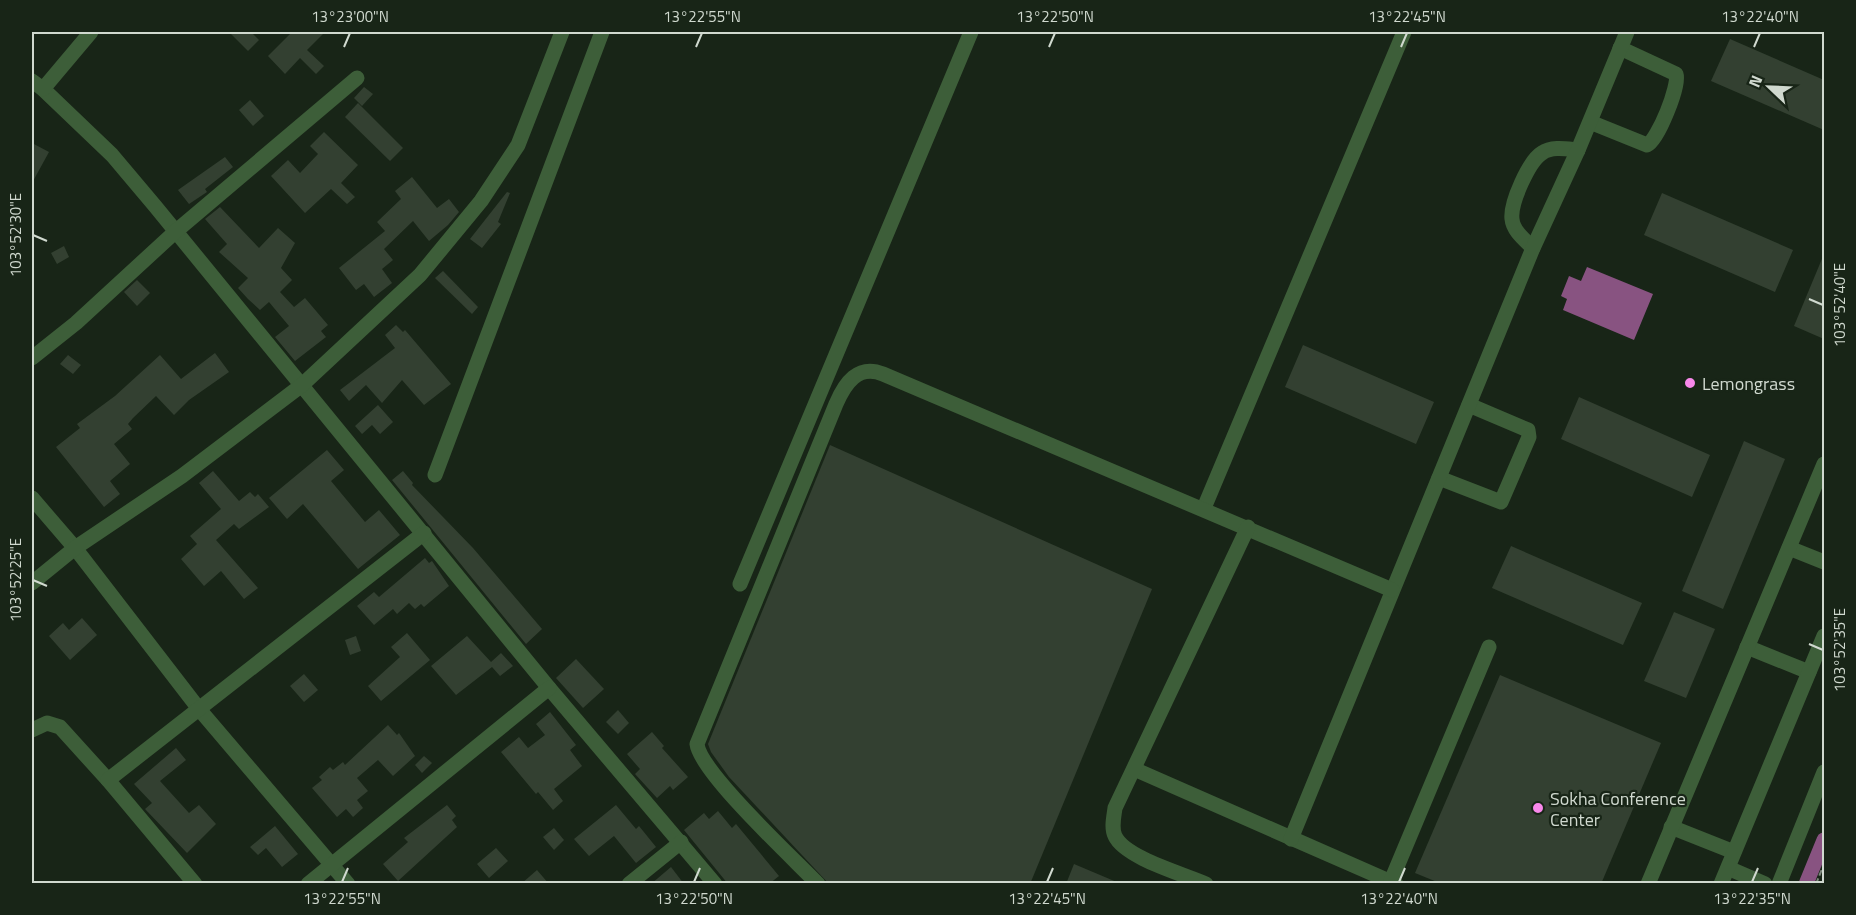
<svg xmlns="http://www.w3.org/2000/svg" width="1856" height="915" font-family="'Titillium Web',sans-serif">
	<style>
		.water { fill: #885381 }
		.lines { fill: none; stroke-linecap: round; stroke-linejoin: round }
		.canal { stroke: #885381; stroke-width: 15 }
		.building { fill: #334031 }
		.path { stroke: #7d887c; stroke-width: 2; stroke-dasharray: 6 3; stroke-linecap: butt }
		.minor { stroke: #3d5e39; stroke-width: 15 }
		.ticks { fill: none; stroke: #d0d9cf; stroke-width: 2 }
		.poi-dot { fill: #f888ea; stroke: #182517; stroke-width: 2 }
		.labels { text-anchor: middle; dominant-baseline: central; stroke-width: 4.5; stroke-linejoin: round; paint-order: stroke }
		.poi-label { font-size: 18px; fill: #d0d9cf; stroke: #182517; text-anchor: start }
		.neatline { fill: none; stroke: #d0d9cf; stroke-width: 2 }
		.ticks-label { font-size: 15px; text-anchor: middle; fill: #d0d9cf }
	</style>
	<rect width="100%" height="100%" fill="#182517"/>
	<path class="water" d="M1587,267l66,27 -19,46 -71,-30 4,-11 -6,-3 8,-20 12,5z"/>
	<g class="lines">
		<path class="canal" d="M1806,884l18,-44"/>
	</g>
	<g class="building">
		<path d="M229,32h22l8,8 -11,11z"/>
		<path d="M292,32h33l-18,18 17,16 -8,8 -16,-16 -15,16 -17,-18z"/>
		<path d="M1730,39l94,41v50l-113,-49z"/>
		<path d="M364,87l9,7 -11,12 -8,-8z"/>
		<path d="M250,100l14,16 -11,10 -14,-16z"/>
		<path d="M358,103l45,45 -13,13 -45,-44z"/>
		<path d="M324,132l34,33 -17,18 14,14 -8,7 -16,-15 -26,24 -34,-37 17,-16 12,13 18,-19 -8,-8z"/>
		<path d="M32,143l17,9 -17,31z"/>
		<path d="M225,157l8,10 -28,22 2,3 -18,12 -11,-14z"/>
		<path d="M412,177l25,31 12,-9 10,13 -11,13 -19,16 -16,-20 -29,28 9,11 -11,9 10,14 -18,14 -10,-13 -8,6 -17,-22 46,-37 -8,-9 24,-23 -6,-8z"/>
		<path d="M507,192l3,1 -12,29 3,2 -19,24 -12,-9z"/>
		<path d="M1662,193l131,57 -18,42 -131,-57z"/>
		<path d="M220,207l39,41 19,-20 17,15 -14,25 11,12 -12,12 14,15 11,-9 23,27 -7,6 5,6 -31,24 -20,-24 14,-11 -20,-24 -9,8 -12,-11 -10,-11 10,-10 -29,-26 8,-8 -22,-25z"/>
		<path d="M64,246l5,11 -12,7 -6,-11z"/>
		<path d="M1824,254v85l-30,-13z"/>
		<path d="M443,271l35,36 -6,7 -37,-36z"/>
		<path d="M137,280l13,13 -13,13 -13,-14z"/>
		<path d="M396,325l7,7 2,-2 46,54 -27,21 -22,-25 -20,23 -16,-18 -17,16 -9,-11 55,-42 -10,-13z"/>
		<path d="M1303,345l131,57 -18,42 -131,-57z"/>
		<path d="M215,353l14,19 -40,28 -15,15 -18,-19 -23,22 -5,6 4,5 -18,15 16,20 -20,17 10,13 -16,13 -48,-60 24,-19 -3,-4 38,-28 45,-41 21,24z"/>
		<path d="M68,355l13,10 -8,9 -13,-10z"/>
		<path d="M1579,397l131,58 -18,42 -131,-58z"/>
		<path d="M378,405l15,17 -13,12 -8,-9 -10,9 -7,-8z"/>
		<path d="M1744,441l41,18 -62,150 -41,-18z"/>
		<path d="M830,445l322,144 -122,295h-201l-100,-107 -18,-25 -3,-8z"/>
		<path d="M327,450l17,20 -13,11 34,41 14,-12 21,25 -42,34 -55,-65 -16,15 -18,-21z"/>
		<path d="M213,471l26,30 11,-9 5,5 3,-3 11,13 -30,22 -5,-5 -18,16 42,48 -14,11 -23,-28 -17,15 -23,-27 16,-15 -7,-8 31,-27 -22,-26z"/>
		<path d="M403,471l10,12 -1,2 61,63 69,81 -16,15 -134,-164z"/>
		<path d="M1511,546l131,57 -19,42 -131,-57z"/>
		<path d="M425,558l4,5 3,-2 17,25 -25,21 -3,-3 -6,5 -6,-6 -12,11 -4,-5 -19,16 -17,-19 17,-14 5,5z"/>
		<path d="M1674,612l41,17 -29,69 -42,-17z"/>
		<path d="M82,618l15,17 -27,25 -21,-24 14,-13 6,7z"/>
		<path d="M407,633l23,27 -49,41 -13,-15 32,-29 -9,-10z"/>
		<path d="M356,636l5,15 -11,4 -5,-15z"/>
		<path d="M467,636l24,26 10,-9 12,13 -13,10 -8,-9 -36,28 -25,-29z"/>
		<path d="M576,659l28,30 -21,19 -27,-30z"/>
		<path d="M304,674l14,16 -14,12 -14,-16z"/>
		<path d="M1500,675l161,68 -60,141h-159l-27,-11z"/>
		<path d="M618,710l11,13 -11,11 -12,-12z"/>
		<path d="M550,712l26,33 -6,5 12,16 -28,23 9,12 -10,9 -15,-18 -2,2 -35,-42 18,-15 9,11 17,-13 -9,-11z"/>
		<path d="M388,725l9,10 2,-2 16,23 -22,20 -15,-16 -21,18 11,13 -11,9 6,8 -10,9 -7,-8 -9,8 -25,-29 10,-8 -3,-3 11,-10 3,3 10,-8 2,3z"/>
		<path d="M652,732l12,14 -2,2 26,29 -15,13 -3,-4 -13,12 -22,-24 5,-5 -13,-15z"/>
		<path d="M176,748l10,12 -26,21 29,32 10,-8 17,19 -29,29 -42,-44 7,-6 -18,-19z"/>
		<path d="M424,756l8,7 -10,10 -7,-8z"/>
		<path d="M447,805l9,11 -4,4 5,7 -59,54 -15,-17 25,-22 -4,-4z"/>
		<path d="M616,805l20,24 3,-3 17,21 -20,16 -22,-27 -25,20 -15,-17z"/>
		<path d="M718,811l14,17 4,-4 43,52 -10,8h-41l-44,-54 20,-17 5,6z"/>
		<path d="M275,826l23,28 -16,13 -16,-19 -8,7 -8,-8z"/>
		<path d="M554,828l10,12 -10,10 -11,-13z"/>
		<path d="M496,848l12,13 -19,17 -12,-14z"/>
		<path d="M1074,864l45,19v1h-53z"/>
		<path d="M671,867l13,17h-33z"/>
		<path d="M537,870l12,14h-28z"/>
	</g>
	<g class="lines">
		<path class="path" d="M1816,884l8,-20"/>
		<g class="minor">
			<path d="M32,81l11,8 69,66 43,51 394,482 166,196"/>
			<path d="M43,89l48,-57"/>
			<path d="M1590,122l57,23c11,-5 33,-60 29,-71l-56,-26"/>
			<path d="M1533,248c-8,-8 -20,-17 -21,-29 -2,-16 17,-58 30,-66 10,-7 25,-4 36,-3"/>
			<path d="M32,358l44,-35 99,-91 182,-154"/>
			<path d="M435,475l167,-443"/>
			<path d="M1439,478l62,24 28,-65 -1,-7 -59,-25"/>
			<path d="M32,498l43,50 124,161 149,175"/>
			<path d="M1204,508l200,-476"/>
			<path d="M1789,548l35,14"/>
			<path d="M32,583l43,-35 107,-72 120,-91 118,-110 61,-74 37,-56 44,-113"/>
			<path d="M740,584l231,-552"/>
			<path d="M1747,647l62,25"/>
			<path d="M32,730l15,-7 13,4 48,53"/>
			<path d="M1134,769l262,115"/>
			<path d="M1671,827l63,25"/>
			<path d="M1291,839l242,-591 45,-98 49,-118"/>
			<path d="M1728,868l37,16"/>
			<path d="M1391,881l98,-234"/>
			<path d="M195,884l-87,-104 316,-247"/>
			<path d="M308,884l241,-196"/>
			<path d="M629,884l52,-42"/>
			<path d="M818,884c-24,-25 -118,-112 -121,-140l139,-340c9,-21 22,-40 47,-30l509,216"/>
			<path d="M1206,884c-22,-10 -81,-26 -91,-48 -4,-8 -1,-20 0,-28l133,-281"/>
			<path d="M1648,884l176,-420"/>
			<path d="M1721,884l103,-248"/>
			<path d="M1779,884l45,-112"/>
		</g>
	</g>
	<path class="ticks" d="M344,47l6,-14M696,47l6,-14M1049,47l6,-14M1401,47l6,-14M1754,47l6,-14M33,235l14,6M1809,299l14,6M33,580l14,6M1809,644l14,6M342,882l6,-14M694,882l6,-14M1047,882l6,-14M1399,882l6,-14M1752,882l6,-14"/>
	<g class="poi-dot">
		<circle cx="1690" cy="383" r="6"/>
		<circle cx="1538" cy="808" r="6"/>
	</g>
	<g class="labels">
		<g class="poi-label">
			<text x="1702" y="383">Lemongrass</text>
			<text x="1550" y="798">Sokha Conference<tspan x="1550" dy="21">Center</tspan></text>
		</g>
	</g>
	<rect width="1856" height="915" fill="none" stroke="#182517" stroke-width="66"/>
	<g transform="translate(1769 87) rotate(293)" stroke="#182517" stroke-width="4.5" paint-order="stroke">
	<path d="M0-4.5L10 22L0 15L-10 22Z" fill="#d0d9cf"/>
	<text y="-9" font-size="16" font-weight="bold" text-anchor="middle" fill="#d0d9cf">N</text>
	</g>
	<rect x="33" y="33" width="1790" height="849" class="neatline"/>
	<g class="ticks-label">
		<text x="350" y="22">13°23'00"N</text>
		<text x="702" y="22">13°22'55"N</text>
		<text x="1055" y="22">13°22'50"N</text>
		<text x="1407" y="22">13°22'45"N</text>
		<text x="1760" y="22">13°22'40"N</text>
		<text transform="translate(16 235) rotate(-90)" y="5">103°52'30"E</text>
		<text transform="translate(1840 305) rotate(-90)" y="5">103°52'40"E</text>
		<text transform="translate(16 580) rotate(-90)" y="5">103°52'25"E</text>
		<text transform="translate(1840 650) rotate(-90)" y="5">103°52'35"E</text>
		<text x="342" y="904">13°22'55"N</text>
		<text x="694" y="904">13°22'50"N</text>
		<text x="1047" y="904">13°22'45"N</text>
		<text x="1399" y="904">13°22'40"N</text>
		<text x="1752" y="904">13°22'35"N</text>
	</g>
</svg>
